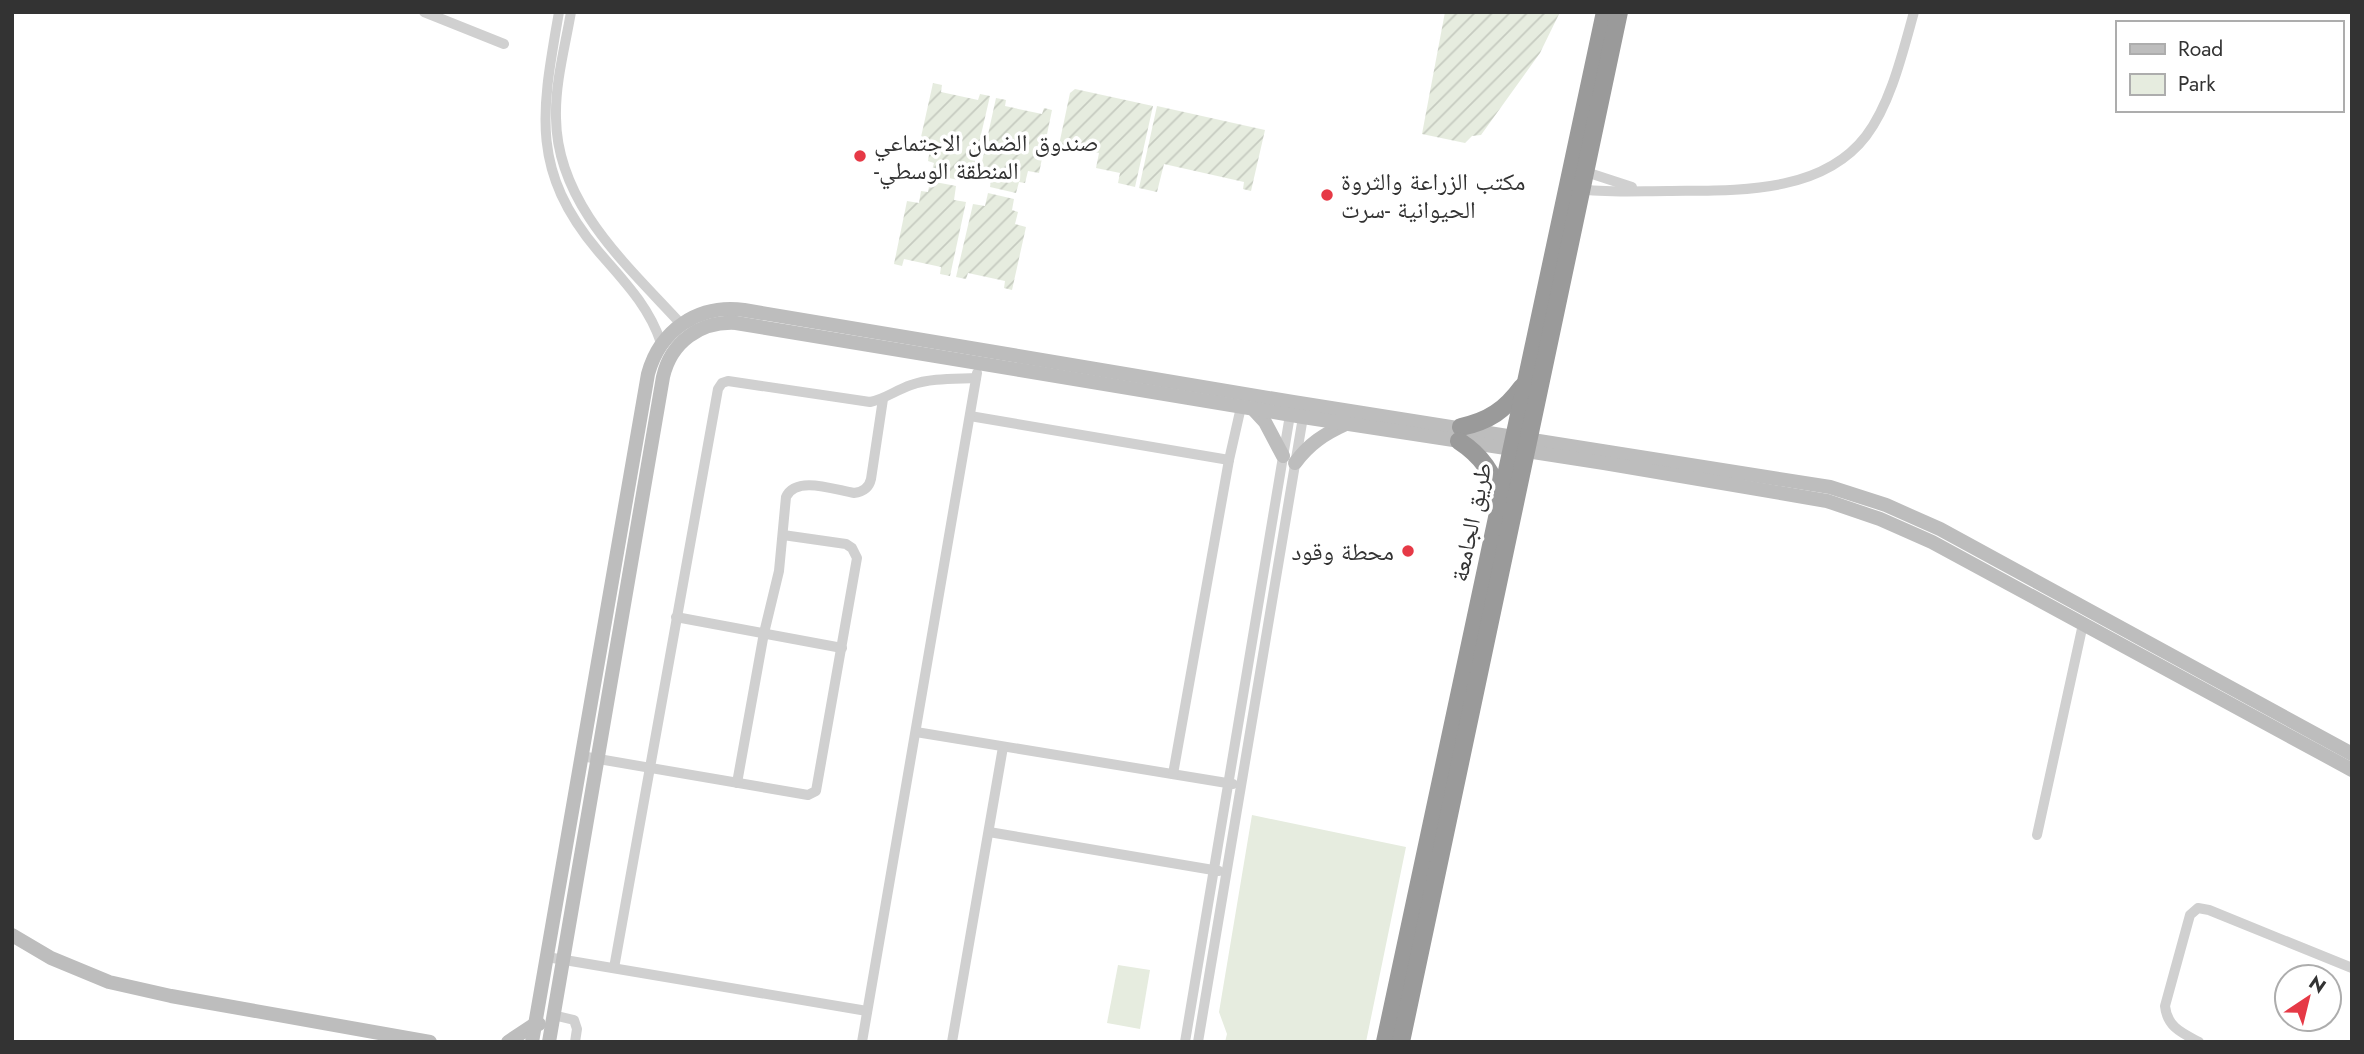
<svg xmlns="http://www.w3.org/2000/svg" width="2364" height="1054" font-family="Jost,'Noto Naskh Arabic',sans-serif">
	<style>
		.green { fill: #e6ecdf }
		.garden { fill: url(#garden-furrows) }
		.lines { fill: none; stroke-linecap: round; stroke-linejoin: round }
		.street { stroke: #d0d0d0; stroke-width: 10 }
		.secondary { stroke: #bdbdbd; stroke-width: 14 }
		.highway { stroke: #9a9a9a; stroke-width: 18 }
		.poi-dot { fill: #e63946; stroke: #fff; stroke-width: 2.5 }
		.labels { text-anchor: middle; dominant-baseline: central; stroke-width: 7; stroke-linejoin: round; paint-order: stroke }
		.poi-label { font-size: 24px; fill: #333; stroke: #fff; text-anchor: start }
		.street-label { font-size: 24px; fill: #333; stroke: #fff }
	</style>
	<defs>
		<pattern id="garden-furrows" width="10" height="10" patternUnits="userSpaceOnUse" patternTransform="scale(1.75)"><rect width="10" height="10" fill="#e6ecdf"/><path d="M-1 1l2-2M0 10L10 0M9 11l2-2" fill="none" stroke="#c6cbc0"/></pattern>
	</defs>
	<rect width="100%" height="100%" fill="#fff"/>
	<g class="green">
		<path d="M1252,815l154,32 -40,195h-141l2,-8 -8,-22z"/>
		<path d="M1118,965l32,5 -10,59 -33,-6z"/>
	</g>
	<g class="garden">
		<path d="M1445,12h115l-20,41 -59,82 -9,1 -7,7 -43,-9z"/>
		<path d="M933,83l9,2 -1,7 37,8 2,-6 10,2 -17,73 -12,-2 -3,13 -27,-6 3,-11 -6,-2 2,-12 -11,-3z"/>
		<path d="M1075,89l78,17 -18,81 -17,-4 2,-10 -24,-5 3,-15 -40,-8 11,-52z"/>
		<path d="M996,98l10,2 -1,6 37,8 2,-6 8,2 -13,63 -11,-2 -3,12 -6,-1 -3,11 -26,-6 2,-13 -12,-3z"/>
		<path d="M1157,106l108,24 -14,61 -8,-2 1,-7 -80,-18 -7,28 -18,-4z"/>
		<path d="M930,181l26,5 -2,14 12,2 -16,74 -10,-2 1,-7 -37,-8 -2,7 -8,-2 13,-63 12,2 2,-12 7,1z"/>
		<path d="M988,193l26,6 -2,11 6,2 -3,12 11,3 -14,63 -8,-2 1,-7 -37,-8 -2,6 -10,-2 17,-73 12,2z"/>
	</g>
	<g class="lines">
		<g class="street">
			<path d="M424,12l80,32"/>
			<path d="M559,12c-17,98 -30,157 39,239 25,29 51,55 63,92"/>
			<path d="M571,12c-6,35 -16,71 -15,106 1,86 71,147 125,206"/>
			<path d="M1583,171l49,16"/>
			<path d="M1578,189c29,4 60,2 90,2 66,-1 153,4 198,-55 25,-33 37,-85 48,-124"/>
			<path d="M970,416l259,44"/>
			<path d="M676,617l166,31"/>
			<path d="M916,732l317,52"/>
			<path d="M581,756l227,39 8,-4 41,-233 -5,-10 -6,-4 -63,-9"/>
			<path d="M1173,774l56,-314 12,-53"/>
			<path d="M737,783l27,-150 15,-62 7,-74c10,-22 49,-7 68,-4 9,-1 15,-5 17,-14l12,-80"/>
			<path d="M989,832l230,39"/>
			<path d="M2037,835l46,-211"/>
			<path d="M547,957l320,54"/>
			<path d="M614,968l104,-579 4,-6 6,-2 142,21c15,-3 26,-12 41,-17 20,-7 43,-6 65,-7"/>
			<path d="M553,1015l21,5 3,9 -2,13"/>
			<path d="M862,1042l115,-669"/>
			<path d="M952,1042l51,-295"/>
			<path d="M1185,1042l106,-633"/>
			<path d="M1198,1042l106,-631"/>
			<path d="M2199,1042c-17,-9 -32,-15 -34,-36l25,-91 8,-7 11,2 143,58"/>
		</g>
		<g class="secondary">
			<path d="M1253,409l12,13 18,34"/>
			<path d="M1295,463c14,-19 29,-29 51,-39"/>
			<path d="M12,935l39,23 58,24 62,14 259,46"/>
			<path d="M508,1042l27,-18h4"/>
			<path d="M532,1042l116,-668c12,-44 50,-70 96,-64l549,92 537,85 56,18 54,24 412,225"/>
			<path d="M549,1042l114,-665c8,-35 37,-56 73,-54l567,94 301,46 223,38 53,18 52,23 420,228"/>
		</g>
		<g class="highway">
			<path d="M1461,427c28,-6 44,-17 61,-40"/>
			<path d="M1459,441c23,15 34,32 42,58"/>
			<path d="M1385,1042l220,-1030"/>
			<path d="M1401,1042l218,-1030"/>
		</g>
	</g>
	<g class="poi-dot">
		<circle cx="860" cy="156" r="7"/>
		<circle cx="1327" cy="195" r="7"/>
		<circle cx="1408" cy="551" r="7"/>
	</g>
	<g class="labels">
		<g class="poi-label">
			<text x="874" y="142">صندوق الضمان الاجتماعي<tspan x="874" dy="28">-المنطقة الوسطي</tspan></text>
			<text x="1341" y="181">مكتب الزراعة والثروة<tspan x="1341" dy="28">الحيوانية -سرت</tspan></text>
			<text x="1394" y="551" text-anchor="end">محطة وقود</text>
		</g>
		<g class="street-label">
			<text transform="translate(1471 522) rotate(-78)">طريق الجامعة</text>
		</g>
	</g>
	<rect width="2364" height="1054" fill="none" stroke="#333333" stroke-width="28"/>
	<rect x="2116" y="21" width="228" height="91" fill="#ffffff" stroke="#adadad" stroke-width="2"/>
	<rect x="2130" y="44" width="35" height="10" fill="#bdbdbd" stroke="#adadad" stroke-width="2"/>
	<text x="2178" y="56" font-size="21" fill="#333333">Road</text>
	<rect x="2130" y="74" width="35" height="21" fill="#e6ecdf" stroke="#adadad" stroke-width="2"/>
	<text x="2178" y="91" font-size="21" fill="#333333">Park</text>
	<g transform="translate(2308 998) rotate(35)"><circle r="33" fill="#ffffff" stroke="#adadad" stroke-width="2"/>
	<path d="M0-5L12 26L0 18L-12 26Z" fill="#e63946"/>
	<text y="-10" font-size="19" font-weight="bold" text-anchor="middle" fill="#333333">N</text>
	</g>
</svg>
